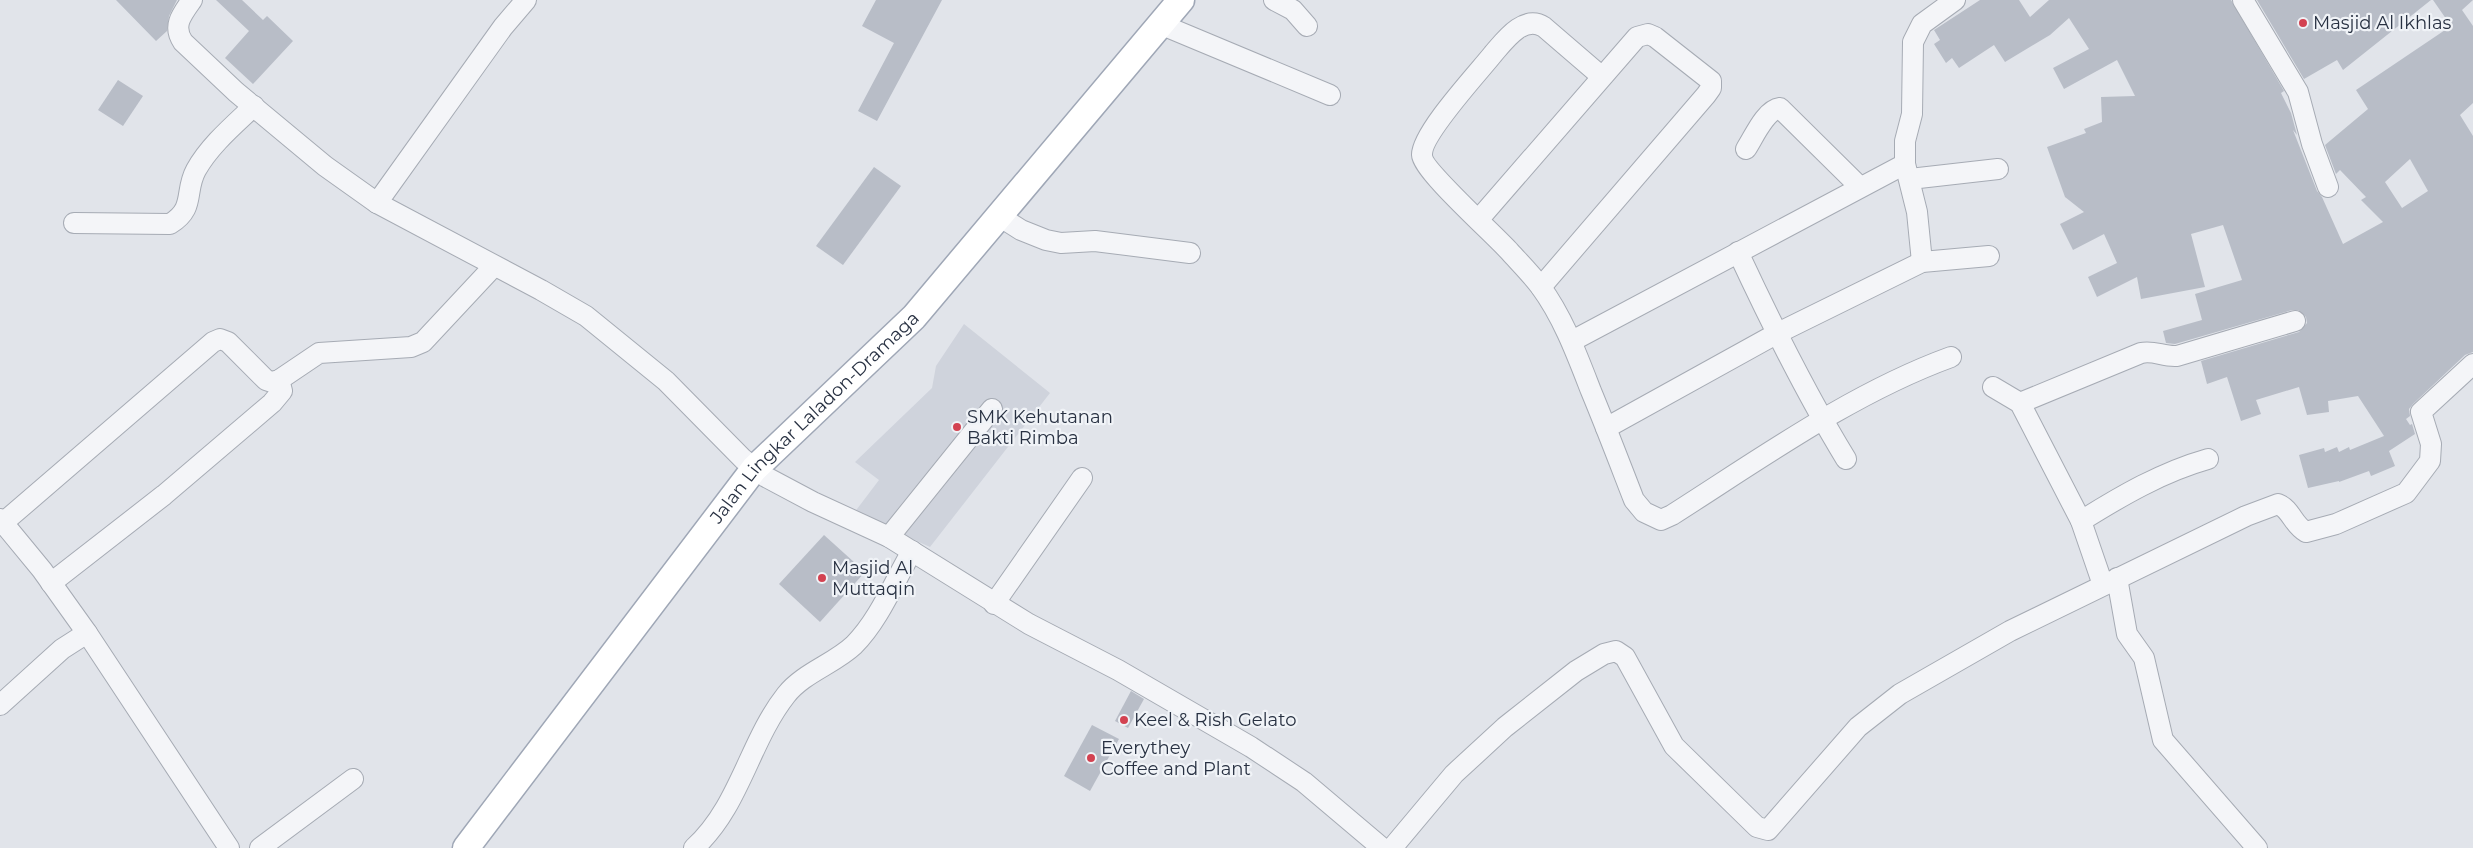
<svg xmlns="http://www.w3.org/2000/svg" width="2473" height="848" font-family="Montserrat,sans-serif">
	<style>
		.built { fill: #cfd3dc }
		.building { fill: #b8bdc7; fill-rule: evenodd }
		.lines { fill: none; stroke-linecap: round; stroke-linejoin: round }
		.minor-casing { stroke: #a6abb4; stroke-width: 22 }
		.major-casing { stroke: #9fa7b6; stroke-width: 29 }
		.minor { stroke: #f4f5f8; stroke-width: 20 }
		.major { stroke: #fff; stroke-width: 26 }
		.poi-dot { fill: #d34251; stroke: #f0f3f7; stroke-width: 2 }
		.labels { text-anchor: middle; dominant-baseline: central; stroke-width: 4.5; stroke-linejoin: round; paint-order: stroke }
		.poi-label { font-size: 18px; fill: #283142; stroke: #f0f3f7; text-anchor: start }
		.street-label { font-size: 18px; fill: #283142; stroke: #f0f3f7 }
	</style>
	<rect width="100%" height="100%" fill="#e1e4ea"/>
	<path class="built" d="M964,324l86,69 -120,154 -76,-34 25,-33 -24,-18 77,-74 4,-22z"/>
	<g class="building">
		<path d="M116,0h61l-8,16 -2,15 -11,10z"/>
		<path d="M216,0h26l21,20 4,-4 26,25 -40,43 -28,-26 24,-27z"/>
		<path d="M876,0h66l-65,121 -19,-10 36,-68 -32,-17z"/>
		<path d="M1980,0h39l11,17 19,-17h182l53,91 -3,2 10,20 6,22 -4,-5 24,61 5,6 21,47 40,-22 -22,-22 5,-3 -26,-27 -4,4 -11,-29 43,-36 -12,-19 95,-64 -18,-26h40l-11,10 11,16v77l-13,12 13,21v216l-8,3 -52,49 -4,5 1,7 -4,3 4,6 2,-1 3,10 -26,17 6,15 -24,10 -2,-5 -30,11v-1l-31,7 -9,-33 25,-7 1,4 12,-5 2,5 10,-5 1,3 34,-14 -26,-40 -30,5 1,11 -22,3 -8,-28 -43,13 5,14 -20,7 -14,-44 -20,7 -6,-23 98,-29 8,-9 -1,-6 -8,-7h-6l-117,34 -9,-1 -3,-12 39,-11 -7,-26 47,-14 -19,-55 -32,9 14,53 -64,12 -4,-22 -40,20 -9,-20 29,-14 -13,-29 -31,16 -13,-26 24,-12 -19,-15 -18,-50 39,-14 -2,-4 18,-7 -1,-25 34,-1 -18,-36 -53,29 -11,-21 36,-19 -20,-31 -19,17 -45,27 -11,-17 -35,23 -7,-10 -6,5 -12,-19 6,-4 -6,-10zM2410,159l18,32 -26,17 -17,-26z"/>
		<path d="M2257,0h174l-88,70 -6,-10 -33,19z"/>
		<path d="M118,80l25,16 -20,30 -25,-16z"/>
		<path d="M874,167l27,19 -58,79 -27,-19z"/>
		<path d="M824,535l41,37 -45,50 -41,-38z"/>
		<path d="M1131,691l13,8 -16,29 -13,-7z"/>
		<path d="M1092,725l27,14 -29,52 -26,-15z"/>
	</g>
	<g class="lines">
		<g class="minor-casing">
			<g id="minor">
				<path d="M192,0c-10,14 -20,26 -9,42l53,50 89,74 52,37 164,87 45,26 80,65 77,78 23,18 47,25 76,35 140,87 89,46 133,77 53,35 78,66"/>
				<path d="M1274,0l19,10 14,16"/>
				<path d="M2243,0l55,92 14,52 16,43"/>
				<path d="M1160,24l170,71"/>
				<path d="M1601,76l-57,-49c-20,-13 -39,13 -51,27 -15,19 -72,80 -71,101 0,15 73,80 88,97 10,11 21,22 30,34 23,31 37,69 51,105 15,36 29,73 43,109l10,12 17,8 11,-5c88,-56 180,-122 279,-158"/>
				<path d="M1746,149c8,-12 19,-39 34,-41l80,79"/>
				<path d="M1910,179l88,-10"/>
				<path d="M377,203l126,-176 23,-27"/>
				<path d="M999,216l22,14 25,10 15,3 34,-2 95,12"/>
				<path d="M1479,219l158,-182 11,-3 7,3 56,44v7l-5,7 -165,192"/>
				<path d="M74,223l96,1c26,-16 14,-32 26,-54 14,-25 38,-45 58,-64"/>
				<path d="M1738,252c33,71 67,140 108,207"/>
				<path d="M1922,262l-5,-50 -12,-48v-23l7,-27 1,-72 9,-18 33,-24"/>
				<path d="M1572,341l333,-177"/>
				<path d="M1993,387l27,16 61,118 22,64"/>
				<path d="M2020,403l121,-50c13,-3 22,4 36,3l118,-35"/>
				<path d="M1606,428l170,-94 146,-72 67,-6"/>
				<path d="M0,519l42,51 45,63 -25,16 -62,56"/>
				<path d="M2081,521c40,-25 81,-49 127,-62"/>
				<path d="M4,522l209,-180 7,-3 8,3 38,38 6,2 7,-2 40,-27 92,-6 12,-5 71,-76"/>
				<path d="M889,537l103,-128"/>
				<path d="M2117,578l10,56 17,24 19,82 94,108"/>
				<path d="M51,583l113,-88 108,-92 10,-12 -3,-11"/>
				<path d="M994,604l88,-126"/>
				<path d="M87,633l142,215"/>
				<path d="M260,848l93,-69"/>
				<path d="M694,848c46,-42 55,-106 92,-153 17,-22 48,-31 68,-50 25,-25 40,-63 58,-94"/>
				<path d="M1392,848l62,-74 51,-47 71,-56 28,-17 12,-3 9,6 49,89 83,81 11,3 90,-103 42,-33 110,-63 236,-115 32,-12c13,5 15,21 28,28l30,-8 70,-31 24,-32 1,-17 -10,-32 52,-48"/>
			</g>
		</g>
		<g class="major-casing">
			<g id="major">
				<path id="s1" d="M466,848l288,-379 160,-152 267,-317"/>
			</g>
		</g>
		<use href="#minor" class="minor"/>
		<use href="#major" class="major"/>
	</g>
	<g class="poi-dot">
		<circle cx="2303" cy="23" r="5"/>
		<circle cx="957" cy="427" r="5"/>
		<circle cx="822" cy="578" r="5"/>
		<circle cx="1124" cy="720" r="5"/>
		<circle cx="1091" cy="758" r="5"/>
	</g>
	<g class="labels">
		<g class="poi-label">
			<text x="2313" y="23">Masjid Al Ikhlas</text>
			<text x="967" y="417">SMK Kehutanan<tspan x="967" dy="21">Bakti Rimba</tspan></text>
			<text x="832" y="568">Masjid Al<tspan x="832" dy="21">Muttaqin</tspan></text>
			<text x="1134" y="720">Keel &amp; Rish Gelato</text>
			<text x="1101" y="748">Everythey<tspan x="1101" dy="21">Coffee and Plant</tspan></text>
		</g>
		<g class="street-label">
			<text stroke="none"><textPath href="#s1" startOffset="555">Jalan Lingkar Laladon-Dramaga</textPath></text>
		</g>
	</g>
</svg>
